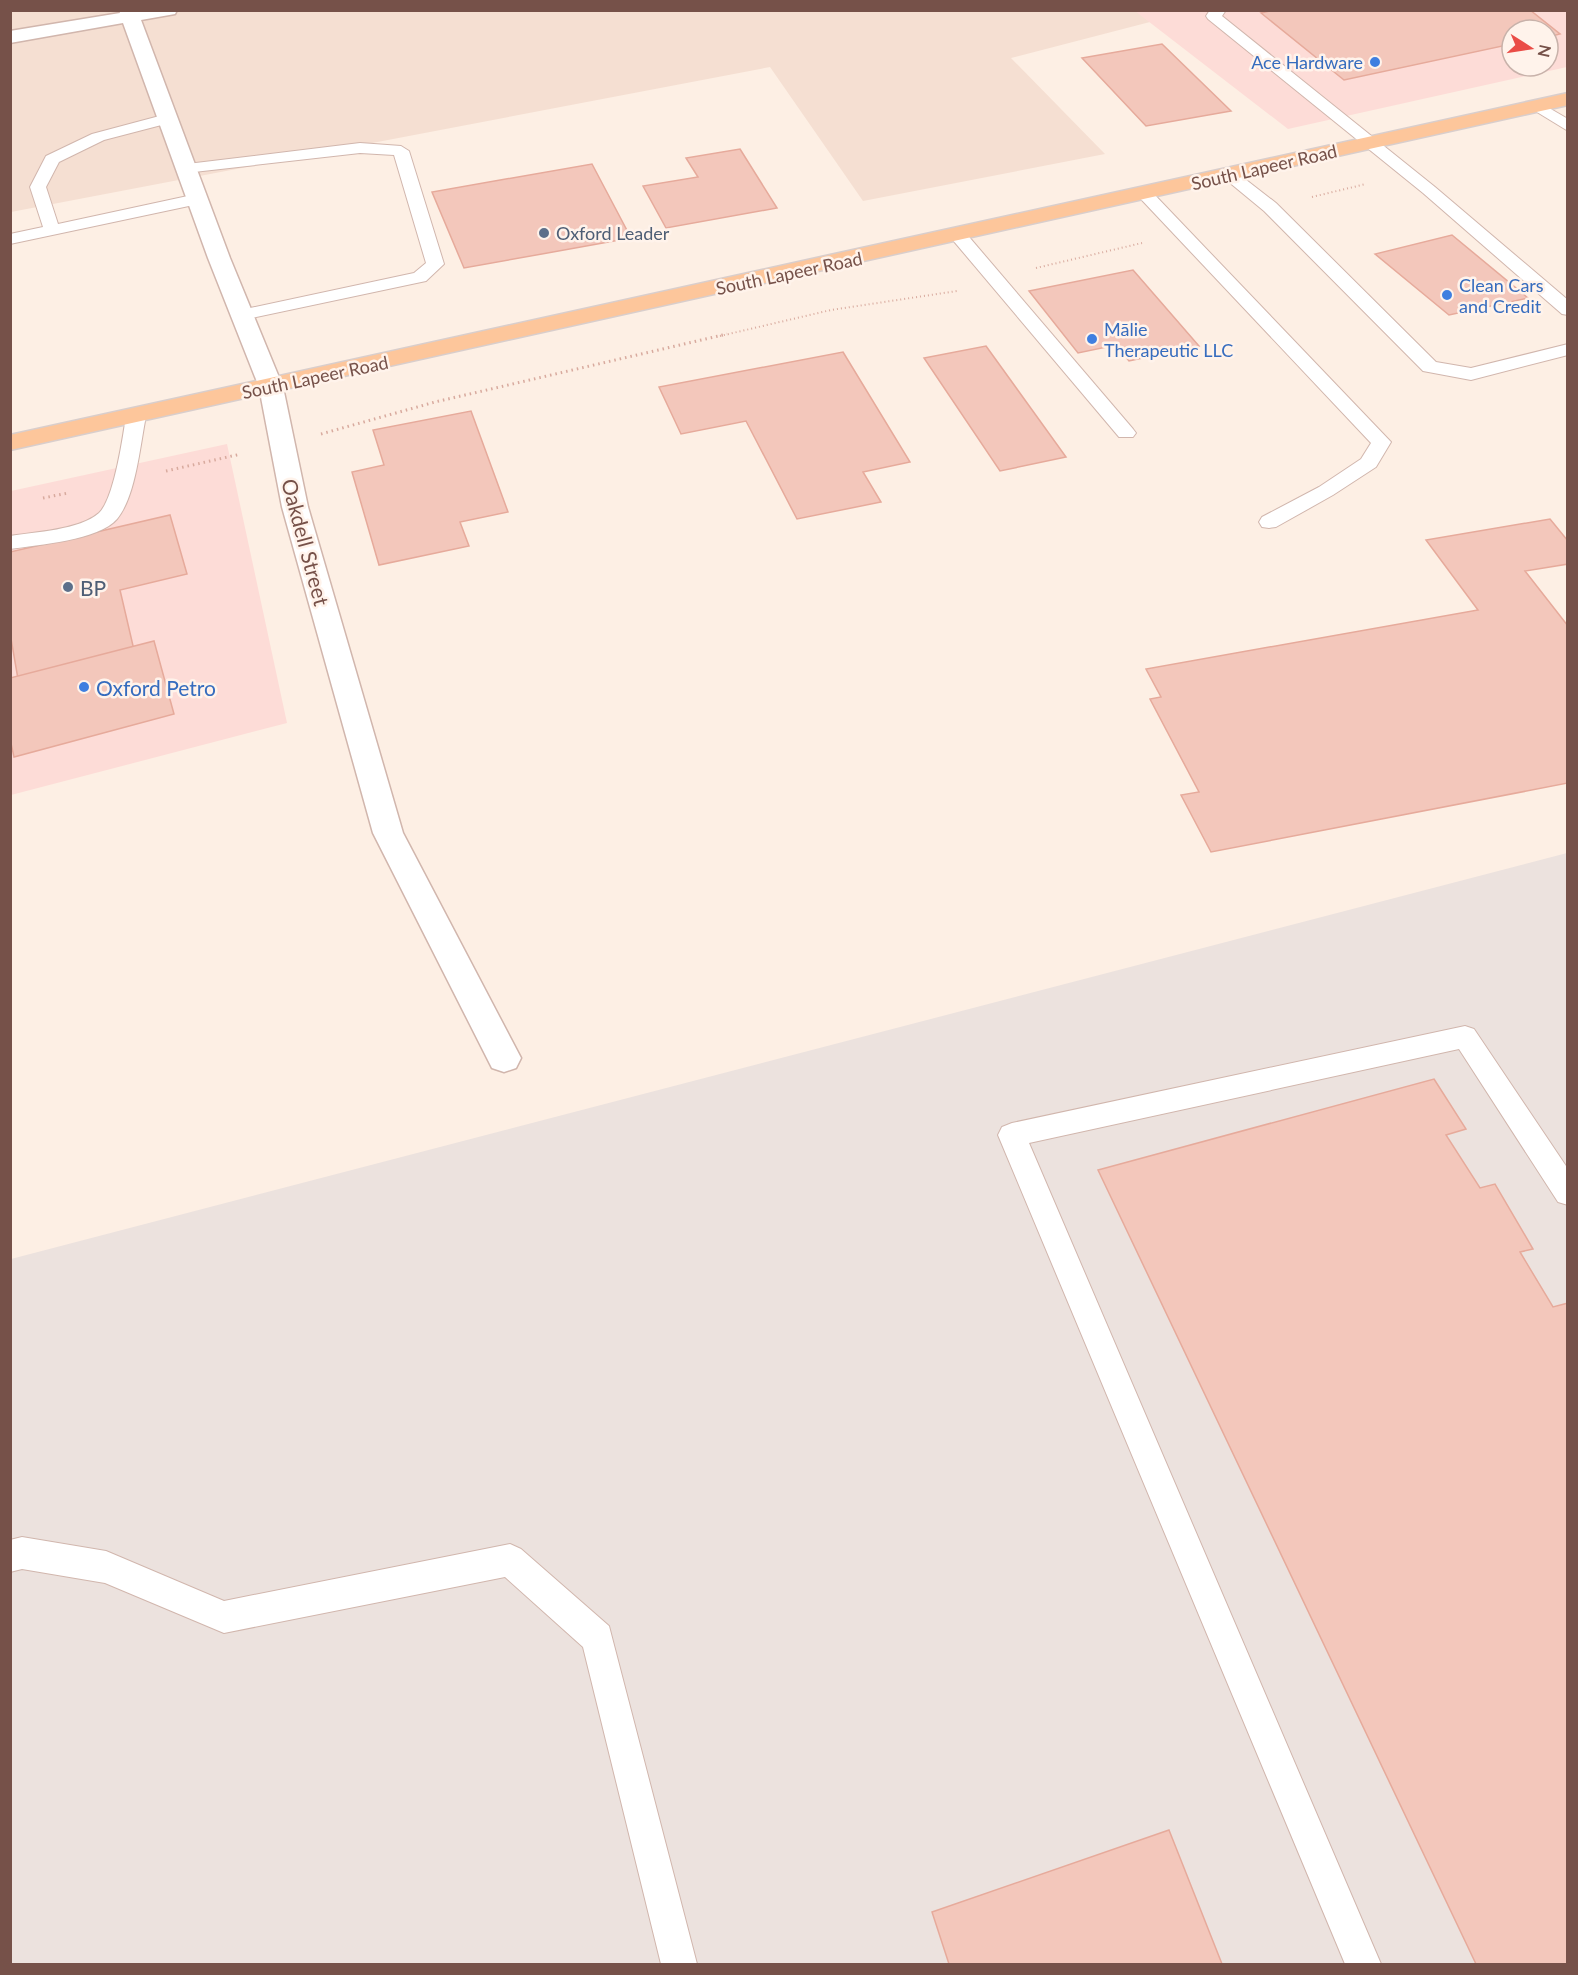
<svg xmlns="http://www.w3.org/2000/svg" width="1578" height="1975" font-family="Lato,sans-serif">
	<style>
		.residential { fill: #f5dfd2 }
		.commercial { fill: #fddcd7; fill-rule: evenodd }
		.industrial { fill: #ece2de }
		.building { fill: #f3c7bb; stroke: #e6aa9b; stroke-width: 1.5 }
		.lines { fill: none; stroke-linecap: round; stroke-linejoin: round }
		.service-casing { stroke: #d1b6ad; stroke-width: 2 }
		.minor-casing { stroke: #d1b6ad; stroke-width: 3 }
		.primary-casing { stroke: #d9cecc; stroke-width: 3 }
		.path-far1 { stroke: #d8aa9e; stroke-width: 2; stroke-dasharray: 1 3; stroke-linecap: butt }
		.path { stroke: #d8aa9e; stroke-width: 3; stroke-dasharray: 1.5 4; stroke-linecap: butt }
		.service { fill: #fff; fill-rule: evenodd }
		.minor { fill: #fff; fill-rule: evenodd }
		.primary { fill: #fdc69b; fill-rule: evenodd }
		.shop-dot { fill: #3f7fe0; stroke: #fff3eb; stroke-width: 2 }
		.service-dot { fill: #5c6f8a; stroke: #fff3eb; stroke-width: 2 }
		.labels { text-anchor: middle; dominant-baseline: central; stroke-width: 5; stroke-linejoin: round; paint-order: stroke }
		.far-shop-label { font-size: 18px; fill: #366cbe; stroke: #fff3eb; text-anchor: start }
		.far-street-label { font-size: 18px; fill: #765149; stroke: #fff3eb }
		.far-service-label { font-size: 18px; fill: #4e5e75; stroke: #fff3eb; text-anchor: start }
		.street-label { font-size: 21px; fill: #765149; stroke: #fff3eb }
		.service-label { font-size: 21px; fill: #4e5e75; stroke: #fff3eb; text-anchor: start }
		.shop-label { font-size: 21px; fill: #366cbe; stroke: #fff3eb; text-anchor: start }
	</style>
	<rect width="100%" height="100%" fill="#fdefe4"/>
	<path class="residential" d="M1135,10l15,12 -139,36 94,96 -242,47 -93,-134 -759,145v-201z"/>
	<g class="commercial">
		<path d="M1135,11h432v56l-279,62zM1512,30h36v36h-36z"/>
		<path d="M227,444l60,279 -276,72v-304z"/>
	</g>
	<path class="industrial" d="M1567,853v1111h-1556v-705z"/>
	<g class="building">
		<path d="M1274,10h256l30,24 -12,3v-7h-36v14l-168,36 -83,-67z"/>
		<path d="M1162,44l69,67 -85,15 -64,-68z"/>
		<path d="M740,149l37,59 -111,20 -23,-42 55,-9 -12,-19z"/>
		<path d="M592,164l39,74 -167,30 -32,-76z"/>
		<path d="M1452,235l76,63 -79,17 -74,-61z"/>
		<path d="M1133,270l66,76 -70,15 -13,-16 -38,8 -49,-62z"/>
		<path d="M986,346l80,111 -66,14 -76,-113z"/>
		<path d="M843,352l67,110 -47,10 18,30 -84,17 -51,-98 -65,13 -22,-47z"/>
		<path d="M471,411l37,101 -48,10 9,24 -90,19 -27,-93 32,-7 -11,-35z"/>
		<path d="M170,515l17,59 -67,16 14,60 -116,29 -8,-46v-81z"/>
		<path d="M1550,519l18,22v23l-43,7 43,55v157l-357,69 -30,-57 18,-3 -49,-93 11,-2 -15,-28 332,-59 -52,-70z"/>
		<path d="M154,641l20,73 -160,43 -4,-18v-61z"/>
		<path d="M1434,1079l32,50 -20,6 34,53 15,-4 38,65 -13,3 33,55 15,-4v661h-92l-378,-794z"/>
		<path d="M1169,1830l53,134h-273l-17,-52z"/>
	</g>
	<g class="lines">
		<g class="service-casing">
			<g id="service">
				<path d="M1210,10h16l-4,6 213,171 133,113v15l-6,-1 -139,-121 -215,-174 -2,-3z"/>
				<path d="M1537,101l31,18v12l-36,-22 -3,-3 3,-3z"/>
				<path d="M167,114l8,5 -2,3 -69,18 -45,22 -13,25 12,37 139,-30 8,5 -2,4 -193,41v-10l33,-7 -13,-40 16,-31 46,-22z"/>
				<path d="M360,143l41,3 8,5 35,113 -18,17 -184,39 -6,-1 -3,-4 3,-4 178,-38 12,-10 -32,-108 -34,-2 -175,20 -8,-5 2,-3z"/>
				<path d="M1230,170l6,2 40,31 160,159 35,6 97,-24v11l-97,25 -48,-9 -159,-160 -40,-33 -2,-3 2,-3z"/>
				<path d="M1145,189l6,2 240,251 -15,25 -43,28 -57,32 -7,1 -7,-1 -3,-5 3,-5 57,-30 42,-28 10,-16 -232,-246 -2,-3z"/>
				<path d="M958,230l6,1 169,198 3,4 -3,4h-14l-167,-198 -2,-4 2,-4z"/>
				<path d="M136,410l7,2 3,4c-6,29 -10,80 -29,103 -18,21 -79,26 -107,30v-13c25,-4 70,-6 89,-23 15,-14 24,-76 27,-97l3,-4z"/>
				<path d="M1465,1026l9,3 94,140v36l-10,-3 -99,-153 -430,94 352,821h-36l-347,-829 4,-8 10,-4z"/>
				<path d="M22,1537l84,14 118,50 286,-57 11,5 88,77 88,338h-36l-78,-317 -78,-70 -281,56 -119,-50 -83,-14 -12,3v-32z"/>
			</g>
		</g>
		<g class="minor-casing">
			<path id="minor" d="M119,10h58l-2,4 -34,6 89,238 53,129 25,120 95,326 118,225 -5,10 -12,4 -12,-4 -119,-235 -91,-326 -23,-120 -51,-129 -85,-235 -113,20v-12l110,-18z"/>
		</g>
		<g class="primary-casing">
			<path id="primary" d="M1568,93v12l-1558,345v-15z"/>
		</g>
		<g class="path-far1">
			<path d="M1312,197l54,-13"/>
			<path d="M1036,268l106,-25"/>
			<path d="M720,336l111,-26 126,-19"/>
		</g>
		<g class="path">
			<path d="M321,434l114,-32 292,-68"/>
			<path d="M166,471l75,-17"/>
			<path d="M43,498l25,-5"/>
		</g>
		<use href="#service" class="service"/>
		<use href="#minor" class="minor"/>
		<use href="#primary" class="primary"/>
	</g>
	<g class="shop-dot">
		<circle cx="1375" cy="62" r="6"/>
		<circle cx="1447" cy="295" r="6"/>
		<circle cx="1092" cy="339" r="6"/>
		<circle cx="84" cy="687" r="6"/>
	</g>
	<g class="service-dot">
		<circle cx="544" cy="233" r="6"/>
		<circle cx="68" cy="587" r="6"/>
	</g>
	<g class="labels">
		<g class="far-shop-label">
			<text x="1363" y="62" text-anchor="end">Ace Hardware</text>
			<text x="1459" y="285">Clean Cars<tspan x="1459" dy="21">and Credit</tspan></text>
			<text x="1104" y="329">Mālie<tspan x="1104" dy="21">Therapeutic LLC</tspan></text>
		</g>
		<g class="far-street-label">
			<text transform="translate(1264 167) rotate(-13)">South Lapeer Road</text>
			<text transform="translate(789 273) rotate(-12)">South Lapeer Road</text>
			<text transform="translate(315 377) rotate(-12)">South Lapeer Road</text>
		</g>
		<g class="far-service-label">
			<text x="556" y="233">Oxford Leader</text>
		</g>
		<g class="street-label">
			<text transform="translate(306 542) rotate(75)">Oakdell Street</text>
		</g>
		<g class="service-label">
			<text x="80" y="587">BP</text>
		</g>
		<g class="shop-label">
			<text x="96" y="687">Oxford Petro</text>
		</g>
	</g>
	<rect width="1578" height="1975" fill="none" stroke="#765149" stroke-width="24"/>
	<g transform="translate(1530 48) rotate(102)"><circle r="28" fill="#fff3eb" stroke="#c8b2aa" stroke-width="1.5"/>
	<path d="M0-4.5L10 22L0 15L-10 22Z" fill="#ea4c46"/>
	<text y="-9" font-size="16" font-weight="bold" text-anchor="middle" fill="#765149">N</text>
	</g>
</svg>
